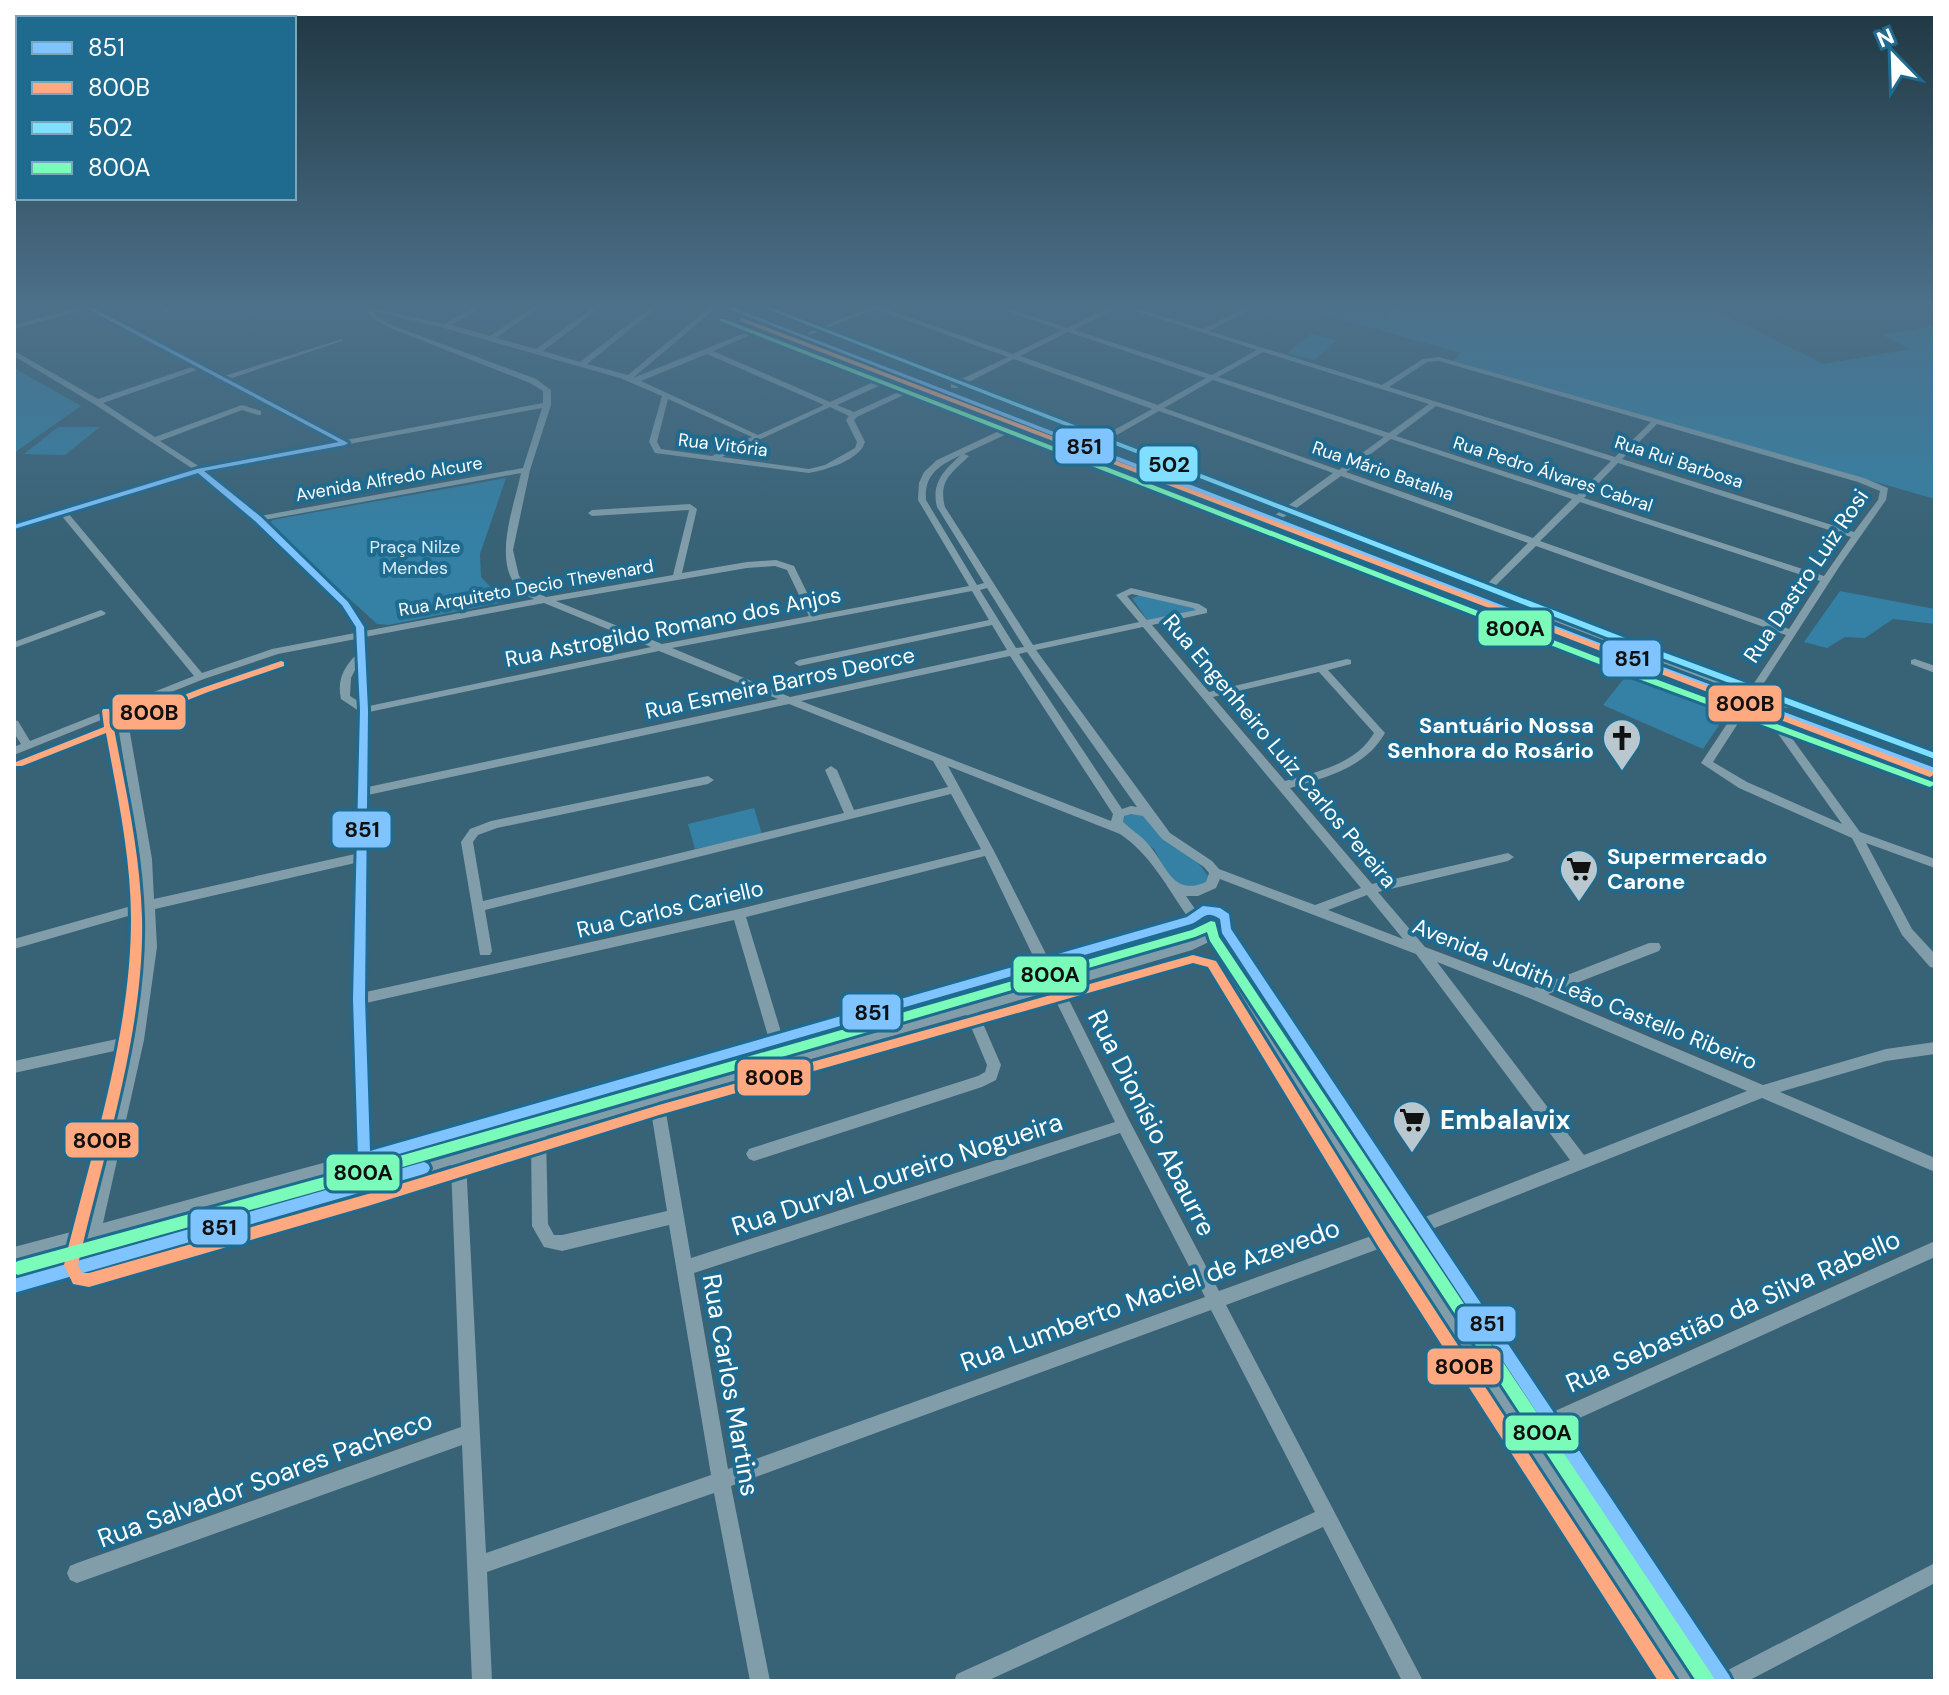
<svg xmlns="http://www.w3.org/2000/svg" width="1949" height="1695" font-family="'DM Sans',sans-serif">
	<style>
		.green { fill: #3481a5 }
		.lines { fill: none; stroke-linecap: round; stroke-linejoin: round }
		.stream { stroke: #5f90a8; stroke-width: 3 }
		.minor { fill: #809da9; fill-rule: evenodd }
		.tertiary { fill: #809da9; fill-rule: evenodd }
		.bus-1-casing { stroke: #1f6a8f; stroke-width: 6 }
		.bus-2-casing { stroke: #1f6a8f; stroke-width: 6 }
		.bus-3-casing { stroke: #1f6a8f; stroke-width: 6 }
		.bus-4-casing { stroke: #1f6a8f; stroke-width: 6 }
		.bus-1 { fill: #80c4ff; fill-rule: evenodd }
		.bus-2 { fill: #ffa980; fill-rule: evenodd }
		.bus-3 { fill: #80deff; fill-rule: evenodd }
		.bus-4 { fill: #7afbb9; fill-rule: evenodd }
		.labels { text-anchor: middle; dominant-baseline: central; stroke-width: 8; stroke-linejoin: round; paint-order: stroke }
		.far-street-label { font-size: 18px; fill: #fff; stroke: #1f6a8f }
		.far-park-label { font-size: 18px; fill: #d4edf9; stroke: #1f6a8f }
		.street-label { font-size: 22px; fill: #fff; stroke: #1f6a8f }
		.poi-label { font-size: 22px; font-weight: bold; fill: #fff; stroke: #1f6a8f; text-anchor: end }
		.near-poi-label { font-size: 26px; font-weight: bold; fill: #fff; stroke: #1f6a8f; text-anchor: start }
		.near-street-label { font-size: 26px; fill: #fff; stroke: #1f6a8f }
		.line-badge { stroke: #1f6a8f; stroke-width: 3 }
		.pale-badge-label { font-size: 22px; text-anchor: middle; font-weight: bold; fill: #111 }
	</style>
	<rect width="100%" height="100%" fill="#386276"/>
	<g class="green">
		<path d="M1334,307h374l116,57 86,-15 -28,-14 53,-10v174l-482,-138 8,-8 -139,-39z"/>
		<path d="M1311,334l26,6 -23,20 -27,-7z"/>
		<path d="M14,368l67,38 -67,47z"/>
		<path d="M58,427h42l-35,28 -41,-1z"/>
		<path d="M506,478l-26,76 1,23 24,25 -117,23 -11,-1 -107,-98 2,-6z"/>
		<path d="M1840,591l95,18v15l-42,-5 -28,19 -20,-1 -18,11 -23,-6z"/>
		<path d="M1141,595l54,12 2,3 -49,11 -16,-23z"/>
		<path d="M1630,671l95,38 3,3 -25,37 -100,-44z"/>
		<path d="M754,808l8,26 -67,15 -7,-25z"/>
		<path d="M1127,813c6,0 15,0 20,2 11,6 60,53 63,65 -12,12 -23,6 -38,2l-18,-33 -27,-19 -8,-12z"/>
	</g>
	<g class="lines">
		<path class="stream" d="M1390,316l12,-9"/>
		<g class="minor">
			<path d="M79,307h13l132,69 118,-37v2l-113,38 117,61 197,-37v-12l-13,-8 -140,-55 -17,-9 -8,-12 80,17 29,-17h7l-29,18 38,11 43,-29h7l-44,31 40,11 58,-42h7l-58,44 37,11 71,-55h7l-71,57 41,11 82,-68h7l-84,71 139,-56 2,1v2l-61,26 117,51 67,-31h6v4l-66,30 17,7 51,-23 7,2 -55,26 -3,3 11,22c-5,18 -39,28 -56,31l-154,-20 -6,-11 13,-46 -42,-18 -176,-50 -70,-17 3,6 17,9 142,53 15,11v15l-21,65 -17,80 6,26 13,15 14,6 127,-22 16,-65 -97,6 -4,-3 4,-3 98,-6 7,5 -15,64 65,-11 29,-2 18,6 24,49 151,-29 -51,-86 1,-17 5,-11 13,-12 83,-39h6v4l-62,29 5,2c-17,17 -31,24 -24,51l88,138 106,-23 -23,-27 15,-7 68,16 8,5v4l-55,12 57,67 138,-33 4,1v4l-23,6 57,63c-20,35 -58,44 -95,55l82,96 136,-31 6,4 -6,4 -130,31 47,55 109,41 115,-45h10l2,4 -2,4 -111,43 215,91 123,-36 49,-7v12l-49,7 -106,31 155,66v14l-173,-74 -330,131 123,182 380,-170v16l-371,168 164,245 207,-107v20l-187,98h-37l-293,-447 -11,4 288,443h-22l-281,-437 -166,61 197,376h-21l-79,-154 -336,154h-33l3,-7 358,-162 -104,-202 -480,176 39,195h-20l-36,-188 -227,79 5,109h-20l-10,-236 -385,138 -7,-3 -3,-7 3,-7 7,-3 384,-136 -10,-262 -80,25 -7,4 -3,-1 -276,82 -71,19v-16l64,-18 4,-16 -68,19v-16l72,-19 42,-180 -114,25v-12l117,-25 12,-89 -1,-35 -128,37v-10l128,-36 -2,-44 -24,-145 -102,41v-8l7,-3 -7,-11v-13l4,1 12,20 164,-65 -133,-161 -47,15v-6l179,-55 -99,-65 -80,-48v-5l2,1 82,47 97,-33 -109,-57 -72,20v-4zM707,354l117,51 -66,30 -117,-54zM200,369l137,73 -137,25 -40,-26 82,-31 16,5h3v-4l-19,-6 -87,32 -52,-34zM668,399l84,38 -40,19 -51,-7 -4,-7zM830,407l19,9 -3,4 11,22 -2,6 -30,17 -16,4 -87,-12zM542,408l-19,60 -263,48 -55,-45zM961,455c-17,15 -30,28 -24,52l47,76 -7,2 -51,-85c-2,-26 14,-35 35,-45zM198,473c28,24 155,130 157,160l-83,16 -70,24 -134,-160zM521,473c-8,39 -36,105 13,126l-169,32v-4l-17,-25 -84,-82zM775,566l12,4 22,46 -147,28 -106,-43 191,-33zM987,588l37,59 -8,1 -36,-58zM972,591l17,29 -190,40 -5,3 5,3 193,-41 15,25 -217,47 -118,-49zM1132,594l61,14 3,2 -49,10 -20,-24zM544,603l107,44 -282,59 -4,-69zM1143,627l218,261 -46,17 -96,-36 -7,-8 -42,-28 -134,-183zM356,639v16c-13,13 -19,26 -15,44l18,12 -4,143 -201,45 -2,-40 -26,-149 78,-31 74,-25zM659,651l119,48 -410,88 1,-75zM1027,652l110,155 -6,-1 -9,3 -103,-155zM1010,656l103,158 -2,7 -310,-120zM357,666l1,35 -8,-5 1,-18zM1319,672l55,61c-18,31 -57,39 -89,48l-72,-84zM789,704l144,57 15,26 -94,23 -17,-40 -6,-4 -6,4 19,43 -361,88 -10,-59 5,-7 19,-7 211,-44 6,-4 -6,-4 -217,45 -21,8 -9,13 19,113h10l2,-4 -7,-41 466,-116 30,55 -242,60 -373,83 2,-197zM948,766l172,68c30,20 47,53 67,82l-140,40 -53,-105zM1131,814l12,2 19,23 42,28 5,6 -3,9c-34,15 -39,-17 -58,-38 -7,-9 -17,-14 -25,-22l1,-6zM985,856l50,104 -254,72 -35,-115zM355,863l-3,136 4,155 -253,69 41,-183 13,-93 -2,-38zM1220,879l196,75 154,206 -145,57 -193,-288 -3,-15c-10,-7 -22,-13 -34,-5l-9,-13h12l18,-8zM1367,895l36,44 -75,-29zM1206,915h7l6,4 2,14 189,289 -11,4 -181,-292 -9,-3 -21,10 -130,37 -7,-13 145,-42zM734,920l34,116 -397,113 -5,-146zM1209,942l176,289 -166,60 -90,-171 -66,-132 129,-38zM1437,962l92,36 218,93 -163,64zM1040,969l6,13 -385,107 -1,-10zM1051,991l64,131 -424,136 -27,-157 302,-86 21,50 -2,7 -7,4 -229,73 -3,5 3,5 5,2 228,-74 14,-7 5,-15 -23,-53zM646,1083l2,10 -277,82v-12zM650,1105l17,106 -105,24h-8l-6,-11 -2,-88zM1120,1133l85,164 -477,172 -34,-196zM531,1141l1,85 12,21 18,4 107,-26 42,250 -225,78 -20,-392zM356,1167v13l-260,76 3,-17z"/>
			<path d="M156,307h8l7,4 -5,1z"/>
			<path d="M870,307h10l133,47 49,-24 -67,-23h9l63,21 43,-21h8l-44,23 138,45 45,-25 -134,-43h9l71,22 44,-22h8l-46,24 173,54 41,-26 16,-2 425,121 24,10 -2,12 -45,64 -128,198 34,20 95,42 -83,-117 14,-7 19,3 1,2 -1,2c-8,2 -15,-2 -22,1l90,124 75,27v9l-69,-25 46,86 23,25v14l-5,-1 -28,-32 -50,-97 -113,-50 -38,-25 85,-128 -250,-89 -47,46h-6v-4l45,-45 -187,-67 -64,46h-6v-4l62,-45 -174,-62 -58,33 -22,3v-4l17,-3 56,-31 -138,-50 -57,29h-6v-4l57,-27 -133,-48 -70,28 -5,-1zM1068,332l138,46 -48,27 -138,-49zM1263,352l166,52 -40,29 -171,-56zM1439,361l212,61 -36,35 -226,-70 38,-25zM1213,380l171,57 -45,33 -175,-62zM1436,406l175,55 -34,34 -181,-59zM1657,424l201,58 22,9 -2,9 -24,32 -232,-73zM1391,439l181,60 -39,39 -187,-66zM1618,463l233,74 -27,39 -240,-78zM1580,502l240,79 -31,48 -249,-88z"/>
			<path d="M101,610l5,3 -2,2 -90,33v-6z"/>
			<path d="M1915,659l20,7v7l-24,-9v-4z"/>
		</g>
		<g class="tertiary">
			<path d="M723,307h11l896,346 305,113v10l-315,-117z"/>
			<path d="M1551,611l226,86 2,3 -7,4 -5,-1 -221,-85 -1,-3z"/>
		</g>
		<g class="bus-1-casing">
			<g id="bus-1">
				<path d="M84,307h7l257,136 -3,2 -141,26 57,46 87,85 16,25 4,83 -3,289 5,152 817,-234 16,-11 17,2 9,6 2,15 498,746 3,6h-19l-491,-748 -2,-14c-15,-10 -16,0 -29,5l-827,240 -4,-2 -2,-4 -5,-159 7,-289 -4,-83 -14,-22 -87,-84 -57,-48 -184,56v-4l183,-56 142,-27z"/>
				<path d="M724,307h7l897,347 307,114v6l-313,-116z"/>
				<path d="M424,1162l4,2 2,4 -2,4 -4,2 -410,119v-14z"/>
			</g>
		</g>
		<g class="bus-2-casing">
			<g id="bus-2">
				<path d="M742,318l1191,454 2,2 -5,3 -3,-1 -1187,-455v-2z"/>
				<path d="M281,661l3,1v4l-76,26 -94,37c12,62 26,124 28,188 3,113 -39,238 -64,348l4,8h7l279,-79 291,-89 534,-150 23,6 172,277 289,443h-19l-280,-435 -170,-279 -15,-4 -534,152 -291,91 -279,81 -16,-3 -9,-19c27,-112 67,-230 67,-346 0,-63 -14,-125 -25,-186l-84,33h-6l-2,-2 2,-2 88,-35 -2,-16 1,-2h6l4,14 89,-35z"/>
			</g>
		</g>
		<g class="bus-3-casing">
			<path id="bus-3" d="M762,307h7l864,334 302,112v6l-308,-114z"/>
		</g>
		<g class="bus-4-casing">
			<g id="bus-4">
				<path d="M720,319h4l899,348 310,115 2,2 -5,3 -3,-1 -310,-115 -897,-350z"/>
				<path d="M1211,921l4,1 4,15 493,738 3,6h-19l-486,-740 -3,-9 -12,5 -827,240 -350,98 -4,-2v-10l4,-2 350,-96 824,-235z"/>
			</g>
		</g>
		<use href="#bus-1" class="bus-1"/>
		<use href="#bus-2" class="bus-2"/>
		<use href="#bus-3" class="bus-3"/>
		<use href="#bus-4" class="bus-4"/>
	</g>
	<linearGradient id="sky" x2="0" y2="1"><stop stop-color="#1f3641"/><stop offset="0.56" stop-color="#4d718a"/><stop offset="1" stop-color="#4d718a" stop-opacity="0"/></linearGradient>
	<rect width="1949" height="544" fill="url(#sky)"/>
	<defs>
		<g id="church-pin" transform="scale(2)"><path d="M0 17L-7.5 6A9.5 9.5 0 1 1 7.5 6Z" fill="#b9c8cf" stroke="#1f6a8f"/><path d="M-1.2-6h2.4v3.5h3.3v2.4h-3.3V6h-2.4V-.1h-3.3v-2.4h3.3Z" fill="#111"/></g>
		<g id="supermarket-pin" transform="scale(2)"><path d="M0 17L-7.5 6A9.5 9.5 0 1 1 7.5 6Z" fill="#b9c8cf" stroke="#1f6a8f"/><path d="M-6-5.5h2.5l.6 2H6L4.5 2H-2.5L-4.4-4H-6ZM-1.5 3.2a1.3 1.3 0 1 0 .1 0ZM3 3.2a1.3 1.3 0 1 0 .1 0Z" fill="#111"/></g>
	</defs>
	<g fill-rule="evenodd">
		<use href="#church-pin" x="1622" y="738"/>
		<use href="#supermarket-pin" x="1579" y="869"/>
		<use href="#supermarket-pin" x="1412" y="1120"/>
	</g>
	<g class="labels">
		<g class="far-street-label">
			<text transform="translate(723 445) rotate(7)">Rua Vitória</text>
			<text transform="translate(1679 462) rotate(18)">Rua Rui Barbosa</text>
			<text transform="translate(1383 471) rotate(19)">Rua Mário Batalha</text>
			<text transform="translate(1553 474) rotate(18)">Rua Pedro Álvares Cabral</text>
			<text transform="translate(389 479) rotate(-10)">Avenida Alfredo Alcure</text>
			<text transform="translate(526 588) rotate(-10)">Rua Arquiteto Decio Thevenard</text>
		</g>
		<g class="far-park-label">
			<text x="415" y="547">Praça Nilze<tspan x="415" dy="21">Mendes</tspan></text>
		</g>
		<g class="street-label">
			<text transform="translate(1806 576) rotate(-56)">Rua Dastro Luiz Rosi</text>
			<text transform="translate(673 627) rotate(-11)">Rua Astrogildo Romano dos Anjos</text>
			<text transform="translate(780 683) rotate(-12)">Rua Esmeira Barros Deorce</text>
			<text transform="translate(1280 751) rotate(50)">Rua Engenheiro Luiz Carlos Pereira</text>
			<text transform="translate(670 909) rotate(-13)">Rua Carlos Cariello</text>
			<text transform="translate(1585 994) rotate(22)">Avenida Judith Leão Castello Ribeiro</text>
		</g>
		<g class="poi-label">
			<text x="1594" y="725">Santuário Nossa<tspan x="1594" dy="25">Senhora do Rosário</tspan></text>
			<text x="1607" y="856" text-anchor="start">Supermercado<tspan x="1607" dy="25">Carone</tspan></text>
		</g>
		<g class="near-poi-label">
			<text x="1440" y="1120">Embalavix</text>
		</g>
		<g class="near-street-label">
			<text transform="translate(1152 1123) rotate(63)">Rua Dionísio Abaurre</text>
			<text transform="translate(897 1174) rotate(-18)">Rua Durval Loureiro Nogueira</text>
			<text transform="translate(1150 1295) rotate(-20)">Rua Lumberto Maciel de Azevedo</text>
			<text transform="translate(1733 1311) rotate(-24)">Rua Sebastião da Silva Rabello</text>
			<text transform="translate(731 1385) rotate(80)">Rua Carlos Martins</text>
			<text transform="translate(265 1479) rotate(-20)">Rua Salvador Soares Pacheco</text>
		</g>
	</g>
	<g class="line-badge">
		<rect x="1054" y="427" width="61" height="38" rx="8" fill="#80c4ff"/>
		<rect x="1138" y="445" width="61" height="38" rx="8" fill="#80deff"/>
		<rect x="1477" y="609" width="76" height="38" rx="8" fill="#7afbb9"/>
		<rect x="1601" y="639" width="61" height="39" rx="8" fill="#80c4ff"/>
		<rect x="1707" y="684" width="76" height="39" rx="8" fill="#ffa980"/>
		<rect x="111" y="693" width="76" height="38" rx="8" fill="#ffa980"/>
		<rect x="331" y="810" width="61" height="39" rx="8" fill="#80c4ff"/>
		<rect x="1012" y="955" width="76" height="39" rx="8" fill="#7afbb9"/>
		<rect x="841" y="993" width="61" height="38" rx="8" fill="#80c4ff"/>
		<rect x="736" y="1058" width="76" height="39" rx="8" fill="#ffa980"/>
		<rect x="64" y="1121" width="76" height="38" rx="8" fill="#ffa980"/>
		<rect x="325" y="1153" width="76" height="39" rx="8" fill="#7afbb9"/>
		<rect x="189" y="1208" width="60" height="38" rx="8" fill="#80c4ff"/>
		<rect x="1456" y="1305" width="61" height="38" rx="8" fill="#80c4ff"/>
		<rect x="1426" y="1347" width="76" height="39" rx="8" fill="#ffa980"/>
		<rect x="1504" y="1414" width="76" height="38" rx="8" fill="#7afbb9"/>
	</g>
	<g class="pale-badge-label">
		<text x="1084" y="454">851</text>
		<text x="1169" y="472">502</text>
		<text x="1515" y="636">800A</text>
		<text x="1632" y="666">851</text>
		<text x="1745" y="711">800B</text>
		<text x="149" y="720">800B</text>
		<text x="362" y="837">851</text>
		<text x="1050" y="982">800A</text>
		<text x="872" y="1020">851</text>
		<text x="774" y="1085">800B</text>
		<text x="102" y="1148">800B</text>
		<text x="363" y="1180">800A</text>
		<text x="219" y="1235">851</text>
		<text x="1487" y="1331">851</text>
		<text x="1464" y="1374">800B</text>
		<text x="1542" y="1440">800A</text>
	</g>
	<rect width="1949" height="1695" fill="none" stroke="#ffffff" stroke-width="32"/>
	<rect x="16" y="16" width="280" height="184" fill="#1f6a8f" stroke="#79a6bc" stroke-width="2"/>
	<rect x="32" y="42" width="40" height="12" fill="#80c4ff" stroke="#79a6bc" stroke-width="2"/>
	<text x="88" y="56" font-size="24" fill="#ffffff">851</text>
	<rect x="32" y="82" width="40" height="12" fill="#ffa980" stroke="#79a6bc" stroke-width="2"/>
	<text x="88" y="96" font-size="24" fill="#ffffff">800B</text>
	<rect x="32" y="122" width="40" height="12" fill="#80deff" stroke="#79a6bc" stroke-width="2"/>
	<text x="88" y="136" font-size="24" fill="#ffffff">502</text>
	<rect x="32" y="162" width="40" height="12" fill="#7afbb9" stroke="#79a6bc" stroke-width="2"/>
	<text x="88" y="176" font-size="24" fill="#ffffff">800A</text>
	<g transform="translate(1893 56) rotate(337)" stroke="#1f6a8f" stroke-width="6" paint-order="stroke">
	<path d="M0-6L14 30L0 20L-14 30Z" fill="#ffffff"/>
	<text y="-12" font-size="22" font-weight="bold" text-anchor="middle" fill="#ffffff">N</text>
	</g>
</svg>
